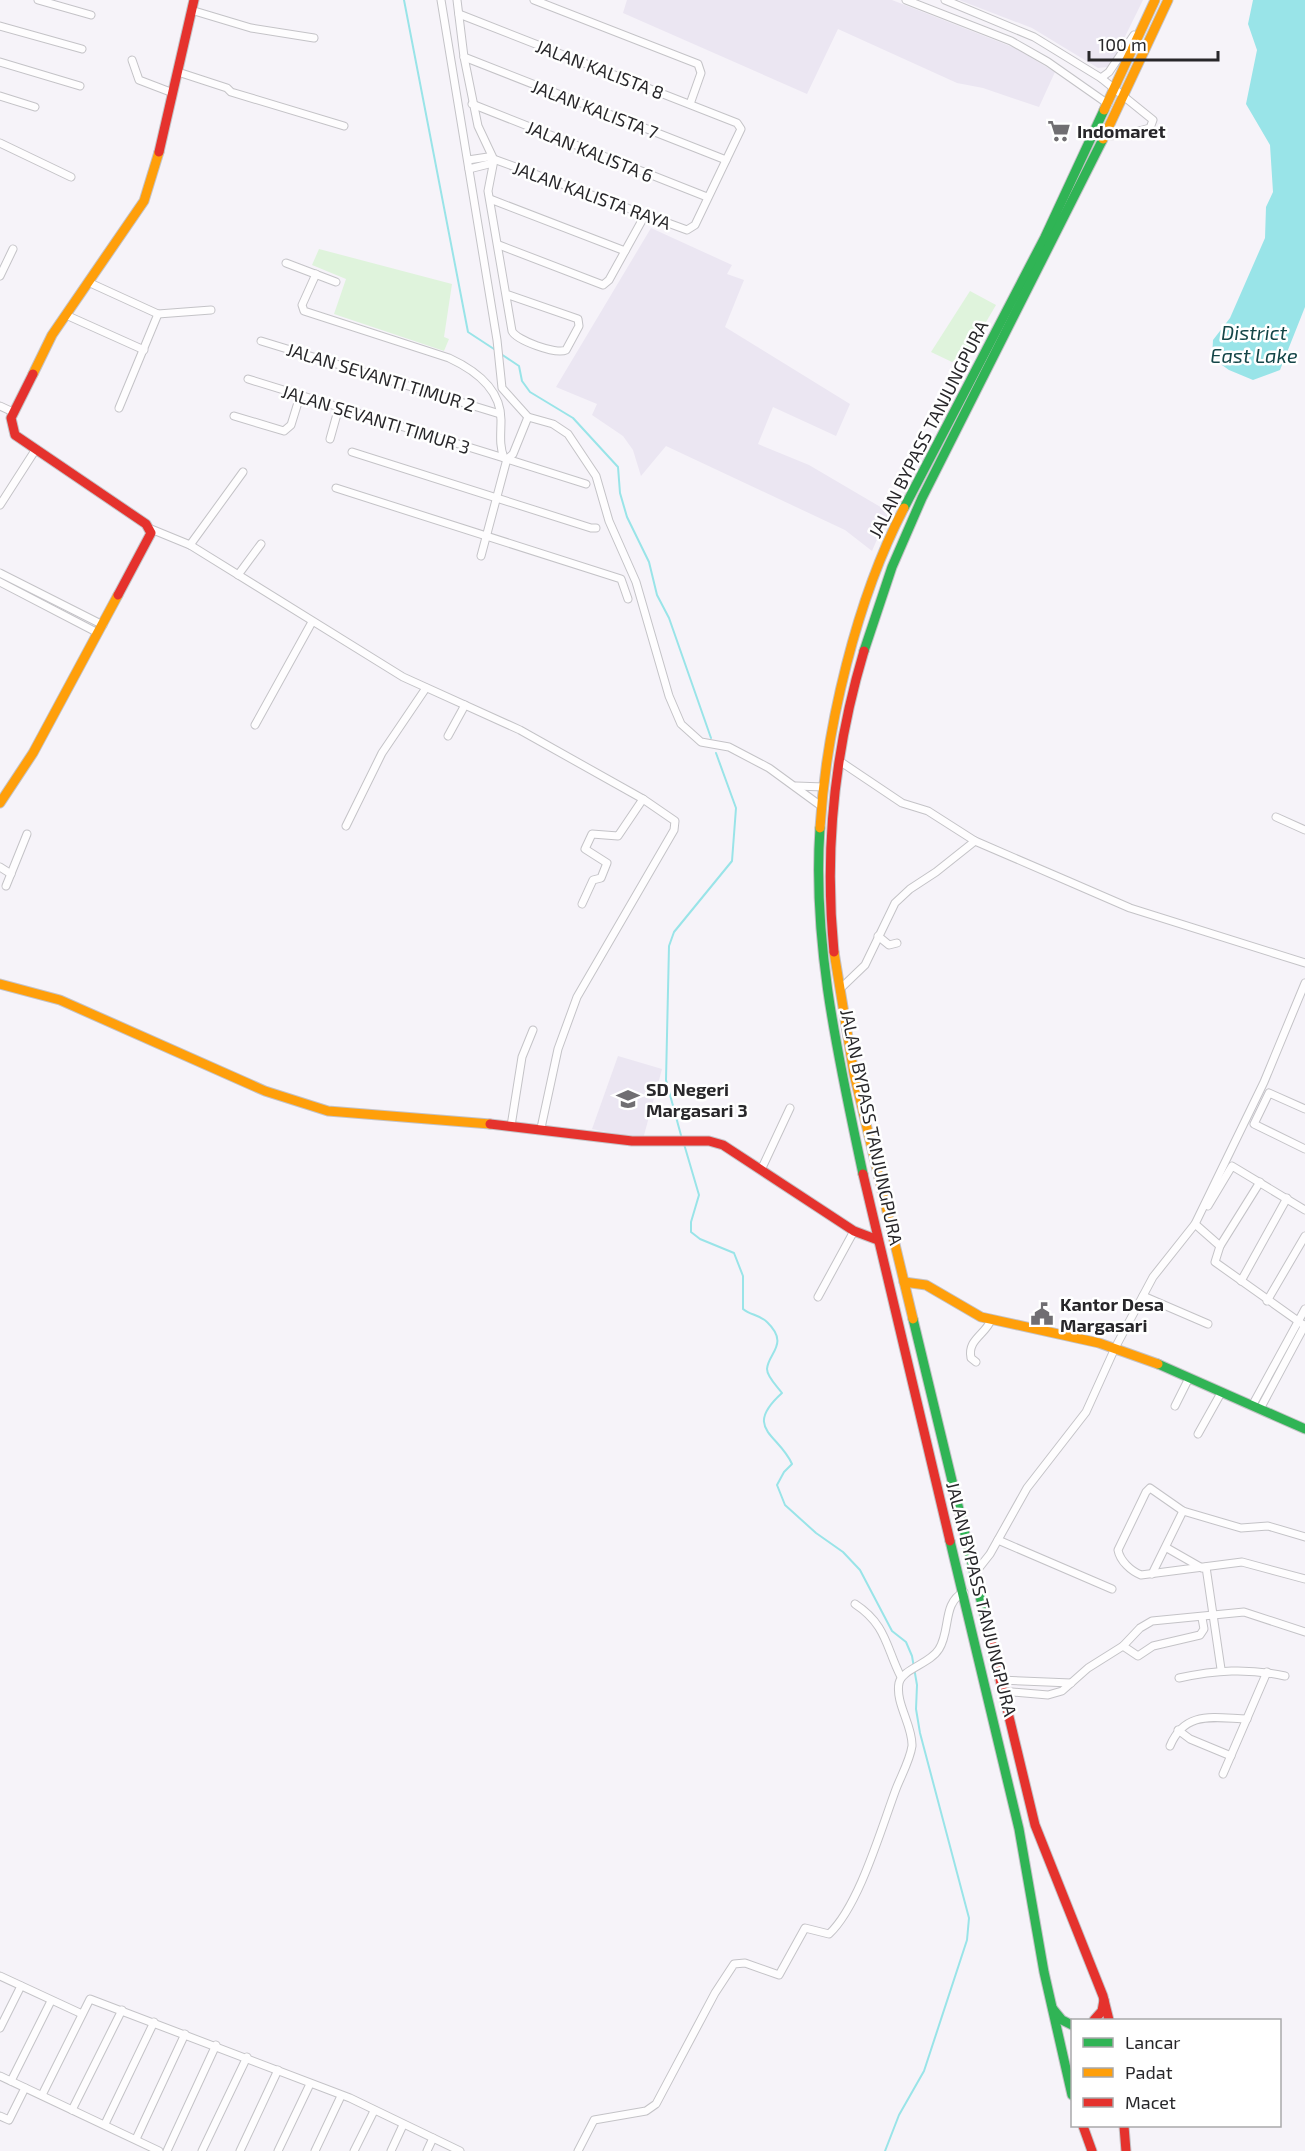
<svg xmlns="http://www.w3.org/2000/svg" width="1305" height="2151" font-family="'Exo 2',sans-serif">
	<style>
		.built { fill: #ebe6f2 }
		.green { fill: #dff3dc }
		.water { fill: #99e4e8 }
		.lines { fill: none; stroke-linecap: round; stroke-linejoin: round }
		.stream { stroke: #99e4e8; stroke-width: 2 }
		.street-casing { stroke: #c4c3c7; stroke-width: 9 }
		.fast-casing { stroke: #c4c3c7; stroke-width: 11 }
		.slow-casing { stroke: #c4c3c7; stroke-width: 11 }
		.jam-casing { stroke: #c4c3c7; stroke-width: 11 }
		.street { stroke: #fefdfe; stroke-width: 7 }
		.fast { stroke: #30b455; stroke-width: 9 }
		.slow { stroke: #ff9f0a; stroke-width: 9 }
		.jam { stroke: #e5322d; stroke-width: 9 }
		.labels { text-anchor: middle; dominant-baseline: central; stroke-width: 5; stroke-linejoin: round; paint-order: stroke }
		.street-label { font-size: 18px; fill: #28272a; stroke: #fff }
		.poi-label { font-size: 18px; font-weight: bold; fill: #28272a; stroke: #fff; text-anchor: start }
		.water-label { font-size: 20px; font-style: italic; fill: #144648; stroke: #fff }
	</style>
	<rect width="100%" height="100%" fill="#f6f3f9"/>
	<g class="built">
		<path d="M627,0h265l123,48 40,24 -16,35 -56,-19 -26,-5 -119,-54 -31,65 -184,-81z"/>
		<path d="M959,0h184l-30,61 -6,6 -9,1 -66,-40z"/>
		<path d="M651,228l81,37 -5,9 17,6 -19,47 125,77 -14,32 -63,-29 -15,37 51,21 80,47 -17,39 -27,-21 -179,-84 -25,30 -8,-26 -10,-14 -31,-21 5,-11 -41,-17z"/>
		<path d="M618,1056l44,13 -19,70 -51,-10z"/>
	</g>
	<g class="green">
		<path d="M319,249l133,35 -8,53 5,2 -5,12 -110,-37 12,-35 -34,-14z"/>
		<path d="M970,291l26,14 -27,46 -17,11 -21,-10z"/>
	</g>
	<path class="water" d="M1253,0h52v307l-25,63 -27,10 -24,-10 -17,-12 1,-18 17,-22 35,-80 1,-31 7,-15 -3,-47 -24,-41 11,-54 -9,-26z"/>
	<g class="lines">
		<g class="stream">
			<path d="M404,0l64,332 29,19"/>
			<path d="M501,354l18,12 3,15 8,11 43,26 45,49 2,26 7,24 22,45 8,33 12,23 42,120"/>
			<path d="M682,1139l-16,-59 3,-134 5,-14 58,-71 4,-53 -20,-55"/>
			<path d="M684,1144l15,51 -8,27v10l9,7 34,14 9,23v33c7,6 17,6 24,13 23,22 1,31 0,47 0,8 10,17 15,24 -40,36 -3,41 10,71l-8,8 -7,13 8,20 31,28 27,19 17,18 32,61 14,11 6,14 5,29 -1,24 4,24 49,185 -2,22 -43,131 -25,44 -14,36"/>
		</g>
		<g class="street-casing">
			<g id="street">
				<path d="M38,0l53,15"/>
				<path d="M441,0l56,340 5,48 26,29"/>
				<path d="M457,0l7,57 14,69 16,34 -6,31 24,140c4,9 44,24 54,19l13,-24 -1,-7 -72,-25"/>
				<path d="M534,0l164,64 3,9 -11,31"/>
				<path d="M906,0l105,41 37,21 60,42"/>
				<path d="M945,0l89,37 67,41 52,42 -3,8 -26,7 -19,1"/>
				<path d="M191,10l60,18 63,10"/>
				<path d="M459,14l278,109 4,6 -46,96 -8,5 -199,-73 -20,3"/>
				<path d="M0,26l82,23"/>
				<path d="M464,57l262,103"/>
				<path d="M132,60l7,20 34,13"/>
				<path d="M0,62l80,24"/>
				<path d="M178,72l49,16 4,4 113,34"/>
				<path d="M1101,78l8,-6 25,-37"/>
				<path d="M0,96l35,11"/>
				<path d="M472,104l235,93"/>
				<path d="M0,143l71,34"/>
				<path d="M469,169l20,-5 5,-4"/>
				<path d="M490,199l135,52"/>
				<path d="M499,245l104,40 6,-5 36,-65"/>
				<path d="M286,263l50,19"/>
				<path d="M316,274l-14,31 2,6 145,47c26,12 52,31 52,62 0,14 -2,25 3,38l3,1 6,-5 15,-37 25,7 15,10 28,42 13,45 27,61 33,114 12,28 20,18 28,5 40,21 52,38"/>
				<path d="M0,276l13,-27"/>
				<path d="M88,282l70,32 53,-4"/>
				<path d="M66,315l78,35"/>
				<path d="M261,341l239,73"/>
				<path d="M248,379l256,79"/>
				<path d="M0,406l13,6"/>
				<path d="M119,408l39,-94"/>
				<path d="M234,416l50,15 7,-6 9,-29"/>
				<path d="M330,439l9,-32"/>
				<path d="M352,452l239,76h5"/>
				<path d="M336,488l285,91 7,20"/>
				<path d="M0,505l36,-56"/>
				<path d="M151,529l39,16 213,132 117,53 123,69 32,22 -1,9 -97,167 -19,52 -17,79"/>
				<path d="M190,545l53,-73"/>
				<path d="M481,556l26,-97 79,25"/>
				<path d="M0,573l103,52"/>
				<path d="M238,575l23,-31"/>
				<path d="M0,582l98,51"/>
				<path d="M255,725l57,-103"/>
				<path d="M448,736l17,-31"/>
				<path d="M841,762l61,41 26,8 47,30 95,41 60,26 175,55"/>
				<path d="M796,786l28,1"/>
				<path d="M1276,817l29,13"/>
				<path d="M346,826l36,-73 44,-65"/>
				<path d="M0,867l11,7"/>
				<path d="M6,886l21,-52"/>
				<path d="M582,904l11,-24 8,-2 6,-15 -22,-14 7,-15 26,2 25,-37"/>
				<path d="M878,936l11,9 8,-2"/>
				<path d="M840,989l25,-24 30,-62 15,-14 26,-17 39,-31"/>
				<path d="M1305,1109l-36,-16 -15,31 51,25"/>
				<path d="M511,1126l11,-69 11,-27"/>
				<path d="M761,1170l29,-62"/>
				<path d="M1260,1182l-40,64 -5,16 90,64"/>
				<path d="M1208,1206l24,-40 73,44"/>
				<path d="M1195,1224l25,22"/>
				<path d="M1241,1281l46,-83"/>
				<path d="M1143,1296l65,28"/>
				<path d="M818,1297l36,-66"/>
				<path d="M1267,1301l38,-65"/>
				<path d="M976,1362l-5,-4c-4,-18 14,-23 20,-38"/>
				<path d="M1175,1406l14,-28"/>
				<path d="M1252,1406l53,-97"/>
				<path d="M1260,1409l45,-84"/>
				<path d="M1198,1434l23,-41"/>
				<path d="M1305,1537l-37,-11 -27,2 -58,-17 -33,-23 -4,4 -28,58c2,11 13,21 23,25l101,-13 63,17"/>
				<path d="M998,1540l114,49"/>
				<path d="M1167,1548l35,20"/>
				<path d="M1206,1567l15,102"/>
				<path d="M975,1573l15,-19 37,-66 59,-76 29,-64 38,-71 42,-53 69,-142 41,-99"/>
				<path d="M1152,1574l31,-63"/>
				<path d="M855,1604c32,21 31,44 46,73"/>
				<path d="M1123,1646l15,10 15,-10 47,-11 4,-6 -2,-11"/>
				<path d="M1179,1678c37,-8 68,-10 106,-2"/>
				<path d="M999,1680l72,3"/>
				<path d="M1001,1691l47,4 14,-4 26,-23 35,-22 17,-18 12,-7 92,-9 61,20"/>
				<path d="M1178,1730l12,9 41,17"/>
				<path d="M1170,1746c15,-36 44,-28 77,-27"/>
				<path d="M1223,1774l44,-102"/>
				<path d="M0,1976l82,38"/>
				<path d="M0,2028l21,-42"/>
				<path d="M0,2076l159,75"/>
				<path d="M11,2081l40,-80"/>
				<path d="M42,2095l48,-96 260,99 110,53"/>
				<path d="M72,2110l50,-100"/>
				<path d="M0,2116l9,4 16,-32"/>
				<path d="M105,2124l49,-102"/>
				<path d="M136,2139l49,-105"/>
				<path d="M167,2151l49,-106"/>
				<path d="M202,2151l45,-94"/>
				<path d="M240,2151l38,-81"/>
				<path d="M278,2151l32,-67"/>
				<path d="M315,2151l26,-55"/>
				<path d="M354,2151l20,-40"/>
				<path d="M391,2151l12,-26"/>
				<path d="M427,2151l6,-13"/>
				<path d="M578,2151l16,-31 52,-9 10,-7 59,-111 19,-29 11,-1 34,12 26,-47 24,6c30,-28 52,-105 67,-145 5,-13 14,-29 16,-43 1,-20 -17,-43 -13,-63 3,-14 31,-19 40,-34 12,-19 3,-46 25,-57"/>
			</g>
		</g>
		<g class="fast-casing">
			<g id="fast">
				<path d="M904,508l141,-271 59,-127"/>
				<path d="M864,651l28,-84 30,-69 181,-359"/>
				<path d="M820,828c-8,117 19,232 43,346"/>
				<path d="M913,1319l77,319"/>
				<path d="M1158,1364l147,65"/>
				<path d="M950,1541l69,288 25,143 28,123"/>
				<path d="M1053,2009l9,11 10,5"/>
			</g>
		</g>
		<g class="slow-casing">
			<g id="slow">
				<path d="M1104,110l51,-110"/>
				<path d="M1103,139l65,-139"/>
				<path d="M33,374l19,-39 92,-134 15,-49"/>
				<path d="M0,803l33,-50 85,-158"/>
				<path d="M820,828c6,-101 37,-230 84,-320"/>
				<path d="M834,952l20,122 59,245"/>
				<path d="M0,984l60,16 205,91 63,20 162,13"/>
				<path d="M904,1282l22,3 55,32 118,26 59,21"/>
			</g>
		</g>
		<g class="jam-casing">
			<g id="jam">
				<path d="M159,152l35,-152"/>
				<path d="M33,374l-22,44 4,17 131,89 5,9 -33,62"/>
				<path d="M834,952c-10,-101 1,-204 30,-301"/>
				<path d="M490,1124l142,17h77l14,4 131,86 24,9"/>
				<path d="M863,1174l87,367"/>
				<path d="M990,1638l45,187 68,171 6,24"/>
				<path d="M1094,2020l8,-9 2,-11"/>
				<path d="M1083,2126l9,25"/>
				<path d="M1124,2126l2,25"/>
			</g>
		</g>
		<use href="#street" class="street"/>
		<use href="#fast" class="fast"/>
		<use href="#slow" class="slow"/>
		<use href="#jam" class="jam"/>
	</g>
	<defs>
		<g id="supermarket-bare" transform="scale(1.8)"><path d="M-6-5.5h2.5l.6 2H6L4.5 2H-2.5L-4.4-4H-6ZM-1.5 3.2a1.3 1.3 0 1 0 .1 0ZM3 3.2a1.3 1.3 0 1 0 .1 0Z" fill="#706e72" stroke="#fff" stroke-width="2.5" paint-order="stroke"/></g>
		<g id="school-bare" transform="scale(1.8)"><path d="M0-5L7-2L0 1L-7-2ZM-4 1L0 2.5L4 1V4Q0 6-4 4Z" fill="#706e72" stroke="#fff" stroke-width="2.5" paint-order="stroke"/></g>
		<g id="civic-bare" transform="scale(1.8)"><path d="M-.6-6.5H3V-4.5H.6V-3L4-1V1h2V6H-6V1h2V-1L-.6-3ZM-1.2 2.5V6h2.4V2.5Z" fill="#706e72" stroke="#fff" stroke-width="2.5" paint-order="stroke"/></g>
	</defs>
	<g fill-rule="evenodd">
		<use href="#supermarket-bare" x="1059" y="131"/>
		<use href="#school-bare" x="628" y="1099"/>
		<use href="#civic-bare" x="1042" y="1314"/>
	</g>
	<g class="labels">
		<g class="street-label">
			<text transform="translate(600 69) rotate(21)">JALAN KALISTA 8</text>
			<text transform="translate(595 109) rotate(21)">JALAN KALISTA 7</text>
			<text transform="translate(590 151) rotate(22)">JALAN KALISTA 6</text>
			<text transform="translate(592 195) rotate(20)">JALAN KALISTA RAYA</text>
			<text transform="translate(381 377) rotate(17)">JALAN SEVANTI TIMUR 2</text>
			<text transform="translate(376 419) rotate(17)">JALAN SEVANTI TIMUR 3</text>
			<text transform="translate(928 429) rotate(-63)">JALAN BYPASS TANJUNGPURA</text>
			<text transform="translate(872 1127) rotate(78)">JALAN BYPASS TANJUNGPURA</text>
			<text transform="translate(982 1599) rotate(76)">JALAN BYPASS TANJUNGPURA</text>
		</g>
		<g class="poi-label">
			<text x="1077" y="131">Indomaret</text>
			<text x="646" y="1089">SD Negeri<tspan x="646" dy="21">Margasari 3</tspan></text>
			<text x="1060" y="1304">Kantor Desa<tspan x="1060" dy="21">Margasari</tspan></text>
		</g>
		<g class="water-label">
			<text x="1254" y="332">District<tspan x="1254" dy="23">East Lake</tspan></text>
		</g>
	</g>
	<rect x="1071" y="2019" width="210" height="108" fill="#ffffff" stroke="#a9a9aa" stroke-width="1.5"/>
	<rect x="1083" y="2038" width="30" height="9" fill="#30b455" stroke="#a9a9aa" stroke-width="1.5"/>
	<text x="1125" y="2049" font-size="18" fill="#28272a">Lancar</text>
	<rect x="1083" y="2068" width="30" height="9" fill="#ff9f0a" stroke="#a9a9aa" stroke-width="1.5"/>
	<text x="1125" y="2079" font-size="18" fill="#28272a">Padat</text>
	<rect x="1083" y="2098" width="30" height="9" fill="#e5322d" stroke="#a9a9aa" stroke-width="1.5"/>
	<text x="1125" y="2109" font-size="18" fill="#28272a">Macet</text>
	<path d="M1089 51v9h129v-9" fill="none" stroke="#28272a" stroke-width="3"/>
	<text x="1098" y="51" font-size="18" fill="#28272a" stroke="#ffffff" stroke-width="4.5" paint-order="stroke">100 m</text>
</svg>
